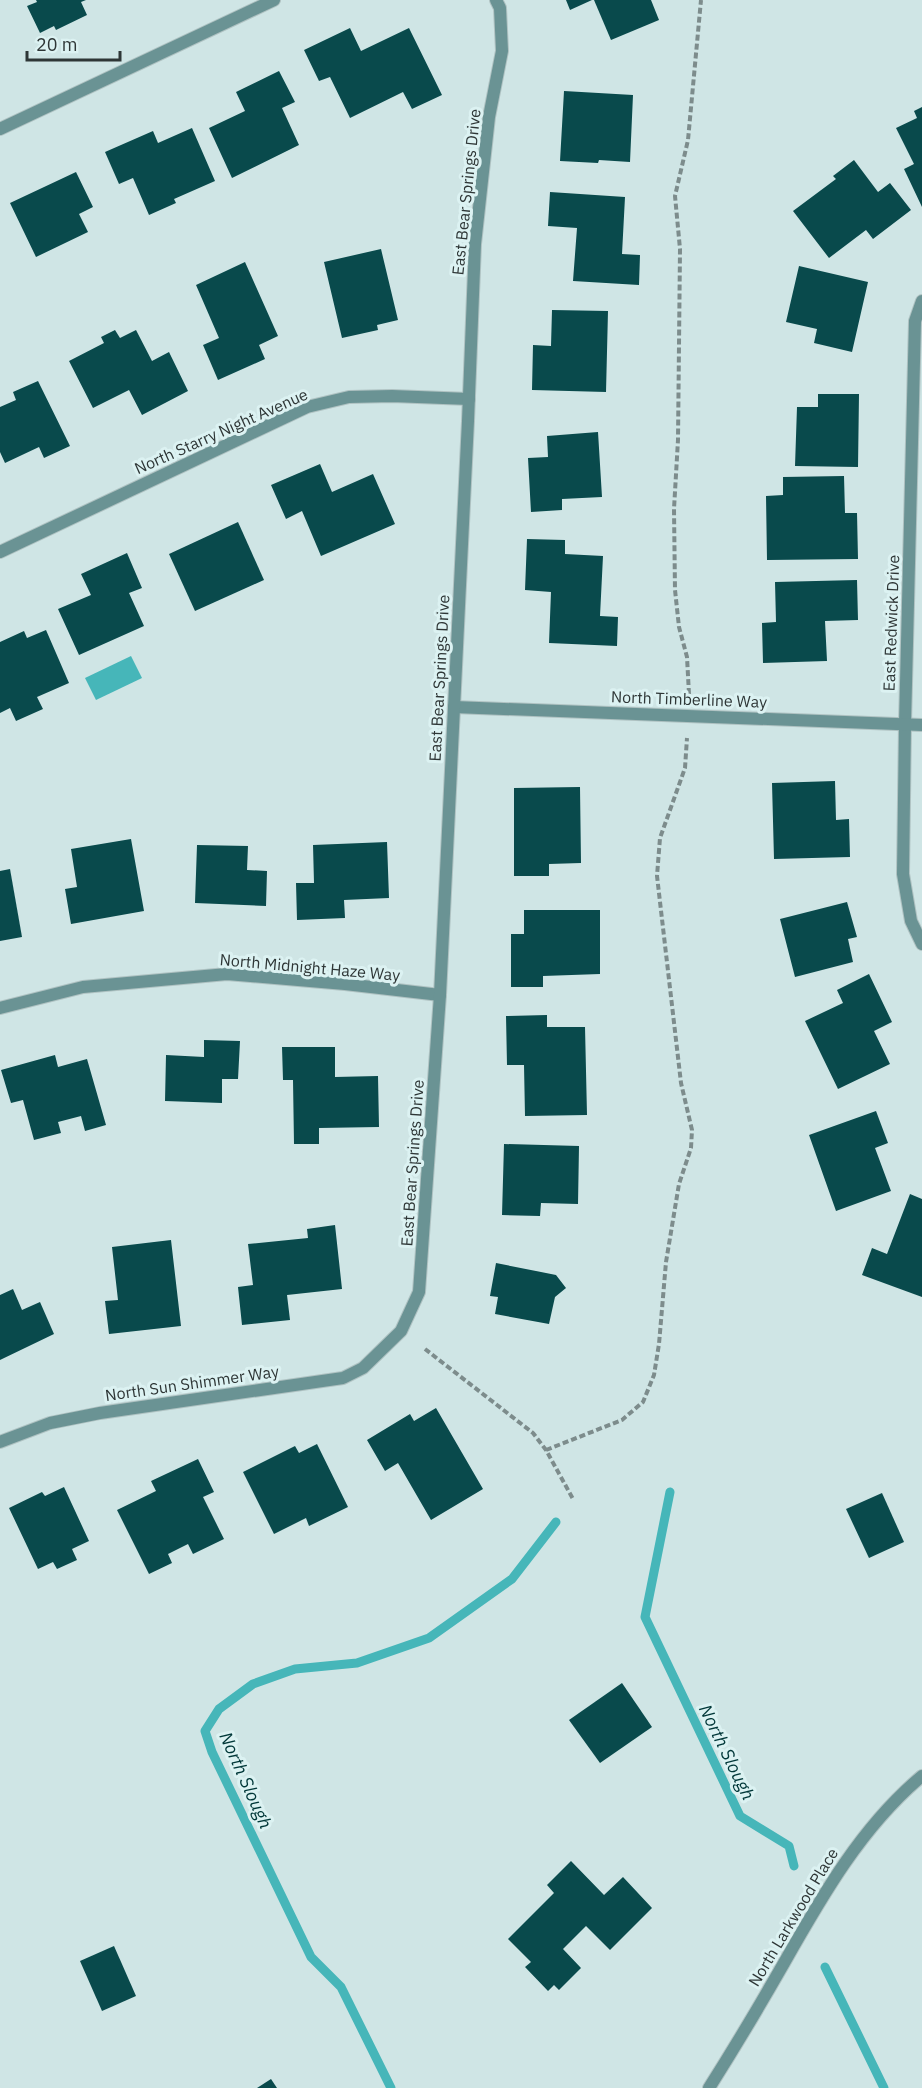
<svg xmlns="http://www.w3.org/2000/svg" width="922" height="2088" font-family="'IBM Plex Sans',sans-serif">
	<style>
		.water { fill: #46b6b9 }
		.lines { fill: none; stroke-linecap: round; stroke-linejoin: round }
		.stream { stroke: #46b6b9; stroke-width: 9 }
		.building { fill: #094a4c }
		.street-casing { stroke: #afc2c2; stroke-width: 14 }
		.path { stroke: #7d8c8c; stroke-width: 4; stroke-dasharray: 6 3; stroke-linecap: butt }
		.street { stroke: #6a9394; stroke-width: 12 }
		.labels { text-anchor: middle; dominant-baseline: central; stroke-width: 6; stroke-linejoin: round; paint-order: stroke }
		.street-label { font-size: 16px; fill: #2e3636; stroke: #dcf2f2 }
		.water-label { font-size: 18px; font-style: italic; fill: #003738; stroke: #dcf2f2 }
	</style>
	<rect width="100%" height="100%" fill="#cfe5e5"/>
	<path class="water" d="M131,656l11,22 -46,22 -11,-22z"/>
	<g class="lines">
		<g class="stream">
			<path d="M670,1492l-25,125 95,199 49,30 5,20"/>
			<path d="M825,1967l59,121"/>
			<path d="M391,2088l-50,-101 -30,-30 -99,-205 -7,-21 14,-22 34,-25 42,-15 62,-6 72,-25 83,-59 44,-57"/>
		</g>
	</g>
	<g class="building">
		<path d="M36,0h50l-5,2 6,13 -31,15 -2,-4 -14,7 -13,-27 10,-4z"/>
		<path d="M566,0h26l-22,10z"/>
		<path d="M594,0h57l8,20 -48,20z"/>
		<path d="M350,28l11,23 48,-23 33,67 -30,14 -9,-17 -53,26 -20,-41 -11,4 -15,-31z"/>
		<path d="M279,71l16,31 -13,6 17,37 -67,33 -23,-50 36,-17 -9,-19z"/>
		<path d="M564,91l69,4 -3,67 -31,-2 -1,3 -38,-2z"/>
		<path d="M922,107v100l-18,-38 10,-5 -18,-36 21,-10 -3,-7z"/>
		<path d="M192,128l23,53 -41,18 2,4 -27,12 -16,-37 -14,6 -14,-32 48,-21 5,12z"/>
		<path d="M854,160l24,32 12,-9 21,27 -38,29 -7,-9 -37,28 -36,-47 43,-32 -3,-3z"/>
		<path d="M76,172l17,35 -14,7 9,18 -52,25 -26,-54z"/>
		<path d="M550,192l75,5 -3,57 18,1 -1,30 -66,-4 4,-53 -29,-2z"/>
		<path d="M381,249l17,71 -21,5 1,5 -36,8 -18,-76z"/>
		<path d="M245,262l33,74 -19,9 6,14 -47,21 -15,-35 16,-7 -23,-53z"/>
		<path d="M799,266l69,16 -16,70 -38,-9 3,-14 -31,-7z"/>
		<path d="M552,310l56,1 -2,81 -74,-2 1,-45 18,1z"/>
		<path d="M115,330l5,8 16,-8 16,31 17,-9 19,39 -46,24 -13,-25 -36,18 -24,-47 35,-18 -3,-6z"/>
		<path d="M38,381l32,65 -26,12 -5,-11 -34,16 -5,-11v-45l16,-7 -3,-8z"/>
		<path d="M818,394h41l-1,73 -63,-1 2,-59h21z"/>
		<path d="M598,432l4,65 -40,2v11l-31,2 -3,-54 20,-1 -1,-21z"/>
		<path d="M320,464l12,28 41,-18 22,50 -74,32 -19,-45 -16,8 -15,-34z"/>
		<path d="M844,476l1,37h12l1,46 -91,1 -1,-64 17,-1v-18z"/>
		<path d="M238,522l26,58 -69,31 -26,-57z"/>
		<path d="M527,539l38,1v14l38,2 -3,60 18,1 -1,29 -68,-3 2,-51 -26,-2z"/>
		<path d="M127,553l15,35 -13,5 15,33 -65,29 -21,-46 33,-14 -10,-21z"/>
		<path d="M857,580l1,40 -33,1 2,40 -64,2 -1,-40 14,-1 -1,-40z"/>
		<path d="M46,630l23,53 -32,14 6,12 -27,12 -6,-13 -10,5v-71l24,-11 3,7z"/>
		<path d="M835,781l1,39 13,-1 1,38 -76,2 -2,-76z"/>
		<path d="M580,787l1,76 -32,1v12h-35v-88z"/>
		<path d="M131,839l13,72 -73,13 -6,-35 12,-2 -6,-38z"/>
		<path d="M387,842l2,56 -45,2 1,18 -48,2 -1,-37h18l-1,-38z"/>
		<path d="M197,845l51,1 -1,24 20,1 -1,35 -71,-3z"/>
		<path d="M10,869l12,68 -22,4v-70z"/>
		<path d="M847,902l10,35 -9,2 5,23 -58,15 -15,-58z"/>
		<path d="M524,910h76v64l-57,2v11h-32v-53h13z"/>
		<path d="M869,974l23,48 -18,9 16,33 -52,25 -33,-68 38,-18 -6,-13z"/>
		<path d="M547,1015v12h38l2,88 -62,1 -1,-51h-17l-1,-49z"/>
		<path d="M204,1040l36,1 -2,38h-16v24l-57,-2 1,-46 38,2z"/>
		<path d="M282,1047h53v30l43,-1 1,51 -60,1v16h-25l-1,-64h-10z"/>
		<path d="M55,1055l3,12 29,-8 19,66 -21,6 -4,-15 -23,6 3,11 -27,7 -11,-40 -12,3 -10,-33z"/>
		<path d="M876,1111l12,32 -13,5 16,43 -55,20 -27,-76z"/>
		<path d="M504,1144l75,2 -1,58 -37,-1 -1,13 -38,-1z"/>
		<path d="M910,1194l12,5v98l-60,-22 10,-27 15,6z"/>
		<path d="M335,1225l7,64 -55,6 3,25 -48,5 -4,-38 15,-2 -5,-41 60,-6 -1,-9z"/>
		<path d="M171,1240l10,86 -72,8 -4,-33 13,-1 -6,-53z"/>
		<path d="M496,1263l60,12 10,13 -11,9 -6,27 -54,-10 3,-17 -8,-1z"/>
		<path d="M13,1289l9,21 18,-8 14,32 -54,26v-65z"/>
		<path d="M436,1408l47,81 -52,31 -33,-57 -13,8 -18,-31 43,-26 4,7z"/>
		<path d="M317,1444l31,63 -39,19 -3,-8 -32,16 -31,-62 52,-26 4,7z"/>
		<path d="M198,1459l16,33 -11,5 21,42 -31,15 -5,-10 -20,10 4,9 -23,11 -32,-64 39,-19 -5,-10z"/>
		<path d="M64,1487l25,54 -17,8 5,11 -20,9 -4,-7 -15,7 -29,-61 33,-16 3,4z"/>
		<path d="M882,1493l22,49 -35,16 -23,-49z"/>
		<path d="M622,1683l30,44 -52,36 -31,-43z"/>
		<path d="M571,1861l33,34 19,-18 29,31 -42,42 -24,-24 -23,23 18,19 -22,22 -5,-5 -6,6 -23,-24 6,-5 -23,-23 46,-46 -7,-8z"/>
		<path d="M114,1946l22,50 -34,15 -22,-50z"/>
		<path d="M271,2079l6,9h-20z"/>
	</g>
	<g class="lines">
		<g class="street-casing">
			<g id="street">
				<path d="M0,129l274,-129"/>
				<path d="M922,301l-7,20 -10,403 -2,150 8,47 11,23"/>
				<path d="M0,552l307,-145 42,-10 43,-1 77,3"/>
				<path d="M454,707l468,18"/>
				<path d="M0,1008l83,-21 144,-13 118,10 95,11"/>
				<path d="M0,1442l50,-19 50,-10 243,-35 20,-10 38,-37 18,-39 21,-297 28,-574 7,-177 14,-127 13,-66 -2,-43 -4,-8"/>
				<path d="M709,2088c26,-41 51,-83 75,-125 38,-67 78,-137 138,-187"/>
			</g>
		</g>
		<g class="path">
			<path d="M689,694l-2,-37 -8,-30 -4,-37 -1,-81 4,-69 2,-191 -5,-53 13,-56 13,-140"/>
			<path d="M425,1349l108,84 13,17 27,49"/>
			<path d="M546,1450l76,-30 21,-18 11,-27 5,-31 7,-82 13,-78 12,-36 1,-18 -11,-47 -24,-207 3,-38 25,-70 2,-30"/>
		</g>
		<use href="#street" class="street"/>
	</g>
	<g class="labels">
		<g class="street-label">
			<text transform="translate(466 192) rotate(-84)">East Bear Springs Drive</text>
			<text transform="translate(221 431) rotate(-24)">North Starry Night Avenue</text>
			<text transform="translate(891 623) rotate(-88)">East Redwick Drive</text>
			<text transform="translate(439 678) rotate(-87)">East Bear Springs Drive</text>
			<text transform="translate(689 699) rotate(2)">North Timberline Way</text>
			<text transform="translate(310 967) rotate(5)">North Midnight Haze Way</text>
			<text transform="translate(412 1163) rotate(-86)">East Bear Springs Drive</text>
			<text transform="translate(192 1383) rotate(-8)">North Sun Shimmer Way</text>
			<text transform="translate(793 1917) rotate(-59)">North Larkwood Place</text>
		</g>
		<g class="water-label">
			<text transform="translate(727 1752) rotate(64)">North Slough</text>
			<text transform="translate(246 1780) rotate(66)">North Slough</text>
		</g>
	</g>
	<path d="M27 51v9h93v-9" fill="none" stroke="#2e3636" stroke-width="3"/>
	<text x="36" y="51" font-size="18" fill="#2e3636" stroke="#dcf2f2" stroke-width="4.5" paint-order="stroke">20 m</text>
</svg>
